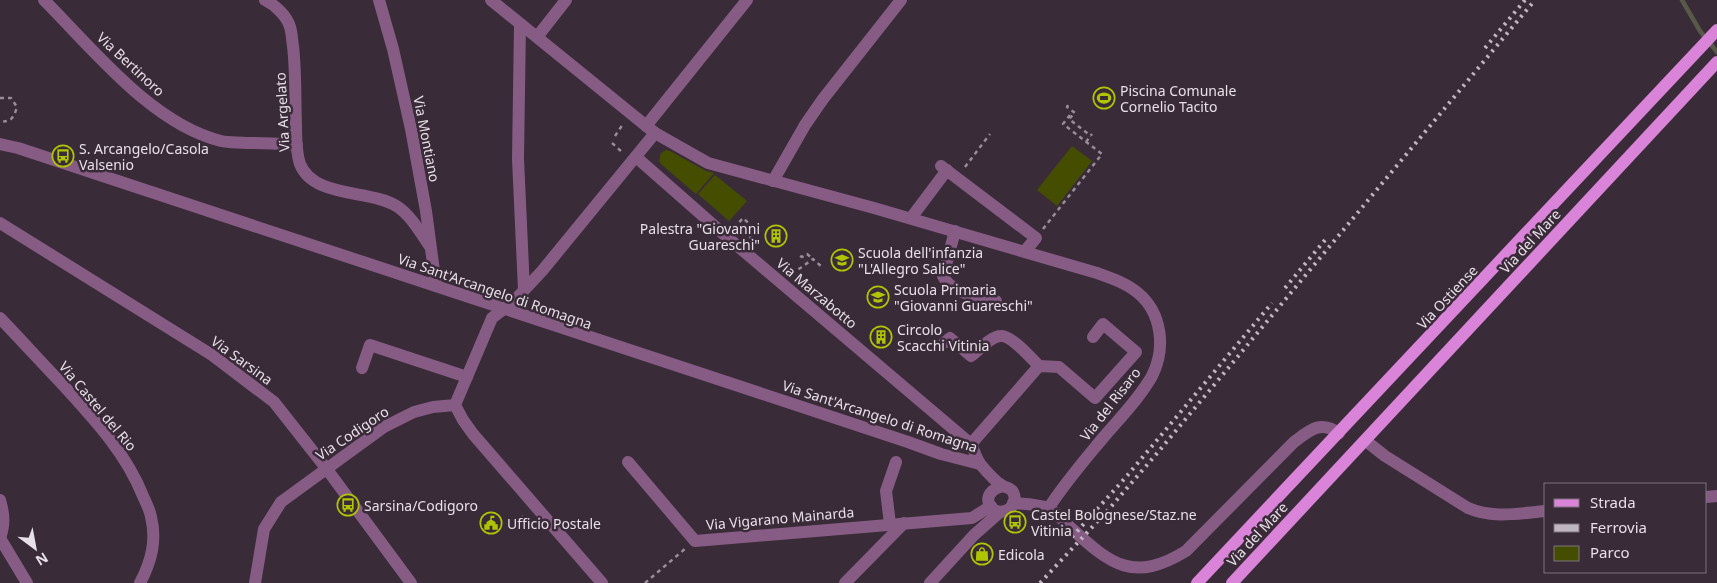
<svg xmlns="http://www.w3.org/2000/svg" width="1717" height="583" font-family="'Noto Sans',sans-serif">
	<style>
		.green { fill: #454e00 }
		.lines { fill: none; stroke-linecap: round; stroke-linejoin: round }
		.stream { stroke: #585948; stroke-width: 4.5 }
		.path { stroke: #988d98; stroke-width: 2.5; stroke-dasharray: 4 4; stroke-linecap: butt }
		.minor { stroke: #865c85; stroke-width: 12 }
		.major { stroke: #da84d9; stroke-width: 12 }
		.rail { stroke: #c0b6c0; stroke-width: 4; stroke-dasharray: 2.5 5; stroke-linecap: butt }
		.labels { text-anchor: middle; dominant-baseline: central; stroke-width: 5; stroke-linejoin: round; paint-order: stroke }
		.street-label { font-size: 14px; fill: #e8dfe8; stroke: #392b38 }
		.poi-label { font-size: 14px; fill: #e8dfe8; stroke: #392b38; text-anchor: start }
	</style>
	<rect width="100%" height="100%" fill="#392b38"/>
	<g class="green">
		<path d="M1072,146l20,15 -35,45 -20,-16z"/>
		<path d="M666,150l4,1 36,20 8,2 -18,21 -34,-29 -3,-4 2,-8z"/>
		<path d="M715,175l32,26 -18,20 -31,-27z"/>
	</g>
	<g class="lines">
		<path class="stream" d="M1682,0l18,31 17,21"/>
		<g class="path">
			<path d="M0,98h11l6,9c-3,10 -6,16 -17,14"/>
			<path d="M1068,105l-1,2 8,6 -6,6 22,17"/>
			<path d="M615,136l8,-12"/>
			<path d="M1086,142l6,-8"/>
			<path d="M612,143l10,9"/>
			<path d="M965,167l25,-33"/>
			<path d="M734,228l9,-10 13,12 -6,7 2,2"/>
			<path d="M1043,229l59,-75 -39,-30 10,-13"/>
			<path d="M800,256l2,1 5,-3 6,5"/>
			<path d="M792,274l21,-15 9,8"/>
			<path d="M520,518l7,-4"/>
			<path d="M645,583l41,-35"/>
		</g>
		<g class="minor">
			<path d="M44,0c49,49 108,124 177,141 8,2 18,1 26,2 17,0 33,1 50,2"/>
			<path d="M265,0c10,5 22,16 25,27 2,6 2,13 3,19 3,26 2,53 3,80 0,12 0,26 4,38 14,35 71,25 98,43 13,9 22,25 31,38"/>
			<path d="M379,0l14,49 18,80 15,82 10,75"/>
			<path d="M491,0l164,133 53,30 166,45 223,65c14,5 29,10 41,20 24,20 28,55 14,83 -13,23 -33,43 -50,63 -19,23 -38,45 -54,70"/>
			<path d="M520,24l-2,135 6,131"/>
			<path d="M537,37l29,-37"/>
			<path d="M646,126l101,-126"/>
			<path d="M0,144l18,4c297,97 593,197 890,294l33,12 39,10"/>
			<path d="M636,157l91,80 244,207c3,6 5,15 10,21 5,6 15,17 22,21 4,2 8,2 10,6 4,8 0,16 -8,19 -16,5 -27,-19 -2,-25"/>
			<path d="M941,166l95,72 -11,13"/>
			<path d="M773,181l32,-56 18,-26 78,-99"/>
			<path d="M911,218l36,-48"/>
			<path d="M0,223l212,132 62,47 52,66 85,115"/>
			<path d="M955,231l-12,45c8,18 35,20 53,25"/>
			<path d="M0,318c21,22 42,45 63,67 31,34 63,68 80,111 3,7 7,14 8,21 6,24 0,45 -11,66"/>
			<path d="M944,343l6,-5 21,18c8,-6 20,-20 30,-20 10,-1 31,23 38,30"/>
			<path d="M362,368l8,-23 97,32"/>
			<path d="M455,405l8,15 10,14 129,149"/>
			<path d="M1366,441l19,15 83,52c25,11 52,5 78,3"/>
			<path d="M971,444l68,-78 20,1 36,31 41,-46 -33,-28 -10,13"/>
			<path d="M628,462l67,79 277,-23 19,-12"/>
			<path d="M1706,497l11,-1"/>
			<path d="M0,500c4,14 5,24 0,38"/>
			<path d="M1013,503c12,1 24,1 35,5 8,4 16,14 23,20 40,37 63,55 115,23l108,-109c16,-12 26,-22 45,-9"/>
			<path d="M890,524l-4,-33 10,-29"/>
			<path d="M0,538l27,45"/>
			<path d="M255,583l9,-54 17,-27 103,-75 30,-15 19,-5 22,-2 37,-87 22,-17 28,-30 113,-138"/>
			<path d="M845,583l59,-60"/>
			<path d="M930,583l44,-48 26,-23"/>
		</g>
		<g class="major">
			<path d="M1197,583l520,-553"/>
			<path d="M1232,583l485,-521"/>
		</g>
		<g class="rail">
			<path d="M1485,48l40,-48"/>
			<path d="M1285,288l40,-48"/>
			<path d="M1072,537l54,-60 146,-174"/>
			<path d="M1040,583l69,-74 50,-58 376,-451"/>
		</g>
	</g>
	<defs>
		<g id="stadium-ring" transform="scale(1.125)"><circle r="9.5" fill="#392b38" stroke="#afc503" stroke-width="1.5"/><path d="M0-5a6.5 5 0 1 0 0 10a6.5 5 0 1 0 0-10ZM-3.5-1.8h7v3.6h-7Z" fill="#afc503"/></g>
		<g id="bus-ring" transform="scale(1.125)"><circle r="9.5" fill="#392b38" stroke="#afc503" stroke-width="1.5"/><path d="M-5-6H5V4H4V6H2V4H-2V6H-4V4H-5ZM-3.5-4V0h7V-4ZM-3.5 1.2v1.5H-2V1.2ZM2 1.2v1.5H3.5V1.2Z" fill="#afc503"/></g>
		<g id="building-ring" transform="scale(1.125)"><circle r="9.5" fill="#392b38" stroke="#afc503" stroke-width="1.5"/><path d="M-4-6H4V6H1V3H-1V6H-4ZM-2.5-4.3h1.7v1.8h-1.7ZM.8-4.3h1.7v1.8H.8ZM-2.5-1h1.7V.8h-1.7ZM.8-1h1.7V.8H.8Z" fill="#afc503"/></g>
		<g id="school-ring" transform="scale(1.125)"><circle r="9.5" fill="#392b38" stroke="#afc503" stroke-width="1.5"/><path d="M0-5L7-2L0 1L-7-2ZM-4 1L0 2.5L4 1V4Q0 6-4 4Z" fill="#afc503"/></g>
		<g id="civic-ring" transform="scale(1.125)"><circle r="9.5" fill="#392b38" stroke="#afc503" stroke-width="1.5"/><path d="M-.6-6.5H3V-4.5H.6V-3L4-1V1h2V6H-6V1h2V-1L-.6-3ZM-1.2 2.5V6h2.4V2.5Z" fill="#afc503"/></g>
		<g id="shop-ring" transform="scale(1.125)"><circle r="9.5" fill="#392b38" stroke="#afc503" stroke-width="1.5"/><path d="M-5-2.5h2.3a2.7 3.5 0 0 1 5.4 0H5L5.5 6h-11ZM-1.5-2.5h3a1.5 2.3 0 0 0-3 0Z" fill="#afc503"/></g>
	</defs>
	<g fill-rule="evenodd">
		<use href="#stadium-ring" x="1104" y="98"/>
		<use href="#bus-ring" x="63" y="156"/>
		<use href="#building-ring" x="776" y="236"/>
		<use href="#school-ring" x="842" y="260"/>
		<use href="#school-ring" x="878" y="297"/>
		<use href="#building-ring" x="881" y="337"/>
		<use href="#bus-ring" x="348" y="505"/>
		<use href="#bus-ring" x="1015" y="522"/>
		<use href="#civic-ring" x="491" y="523"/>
		<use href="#shop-ring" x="982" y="554"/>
	</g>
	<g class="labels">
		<g class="street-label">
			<text transform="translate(131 64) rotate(43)">Via Bertinoro</text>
			<text transform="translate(282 112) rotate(-93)">Via Argelato</text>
			<text transform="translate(427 139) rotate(79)">Via Montiano</text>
			<text transform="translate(1530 241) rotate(-47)">Via del Mare</text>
			<text transform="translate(495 291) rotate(19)">Via Sant'Arcangelo di Romagna</text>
			<text transform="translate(817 293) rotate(40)">Via Marzabotto</text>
			<text transform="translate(1447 297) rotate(-47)">Via Ostiense</text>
			<text transform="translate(242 360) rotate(36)">Via Sarsina</text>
			<text transform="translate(1110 404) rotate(-52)">Via del Risaro</text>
			<text transform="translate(98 406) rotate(50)">Via Castel del Rio</text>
			<text transform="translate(880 416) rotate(18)">Via Sant'Arcangelo di Romagna</text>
			<text transform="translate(352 433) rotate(-34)">Via Codigoro</text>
			<text transform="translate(780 518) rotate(-5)">Via Vigarano Mainarda</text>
			<text transform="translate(1257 534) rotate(-47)">Via del Mare</text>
		</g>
		<g class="poi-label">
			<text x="1120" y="90">Piscina Comunale<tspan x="1120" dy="16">Cornelio Tacito</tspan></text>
			<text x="79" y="148">S. Arcangelo/Casola<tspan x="79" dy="16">Valsenio</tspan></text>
			<text x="760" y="228" text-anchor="end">Palestra "Giovanni<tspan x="760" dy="16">Guareschi"</tspan></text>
			<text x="858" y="252">Scuola dell'infanzia<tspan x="858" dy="16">"L'Allegro Salice"</tspan></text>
			<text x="894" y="289">Scuola Primaria<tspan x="894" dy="16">"Giovanni Guareschi"</tspan></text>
			<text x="897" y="329">Circolo<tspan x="897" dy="16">Scacchi Vitinia</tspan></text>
			<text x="364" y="505">Sarsina/Codigoro</text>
			<text x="1031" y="514">Castel Bolognese/Staz.ne<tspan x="1031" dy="16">Vitinia</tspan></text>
			<text x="507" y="523">Ufficio Postale</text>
			<text x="998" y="554">Edicola</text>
		</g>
	</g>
	<rect x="1544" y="483" width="162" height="90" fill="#392b38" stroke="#7f737e"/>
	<rect x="1554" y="499" width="25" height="8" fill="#da84d9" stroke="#7f737e"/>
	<text x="1590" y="508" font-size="15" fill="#e8dfe8">Strada</text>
	<rect x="1554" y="524" width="25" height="8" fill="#c0b6c0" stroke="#7f737e"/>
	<text x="1590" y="533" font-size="15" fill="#e8dfe8">Ferrovia</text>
	<rect x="1554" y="546" width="25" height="15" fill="#454e00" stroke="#7f737e"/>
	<text x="1590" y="558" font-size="15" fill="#e8dfe8">Parco</text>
	<g transform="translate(35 548) rotate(148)" stroke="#392b38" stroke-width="4" paint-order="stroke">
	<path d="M0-4L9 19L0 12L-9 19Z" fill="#e8dfe8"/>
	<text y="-8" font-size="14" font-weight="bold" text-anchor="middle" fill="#e8dfe8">N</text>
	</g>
</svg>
